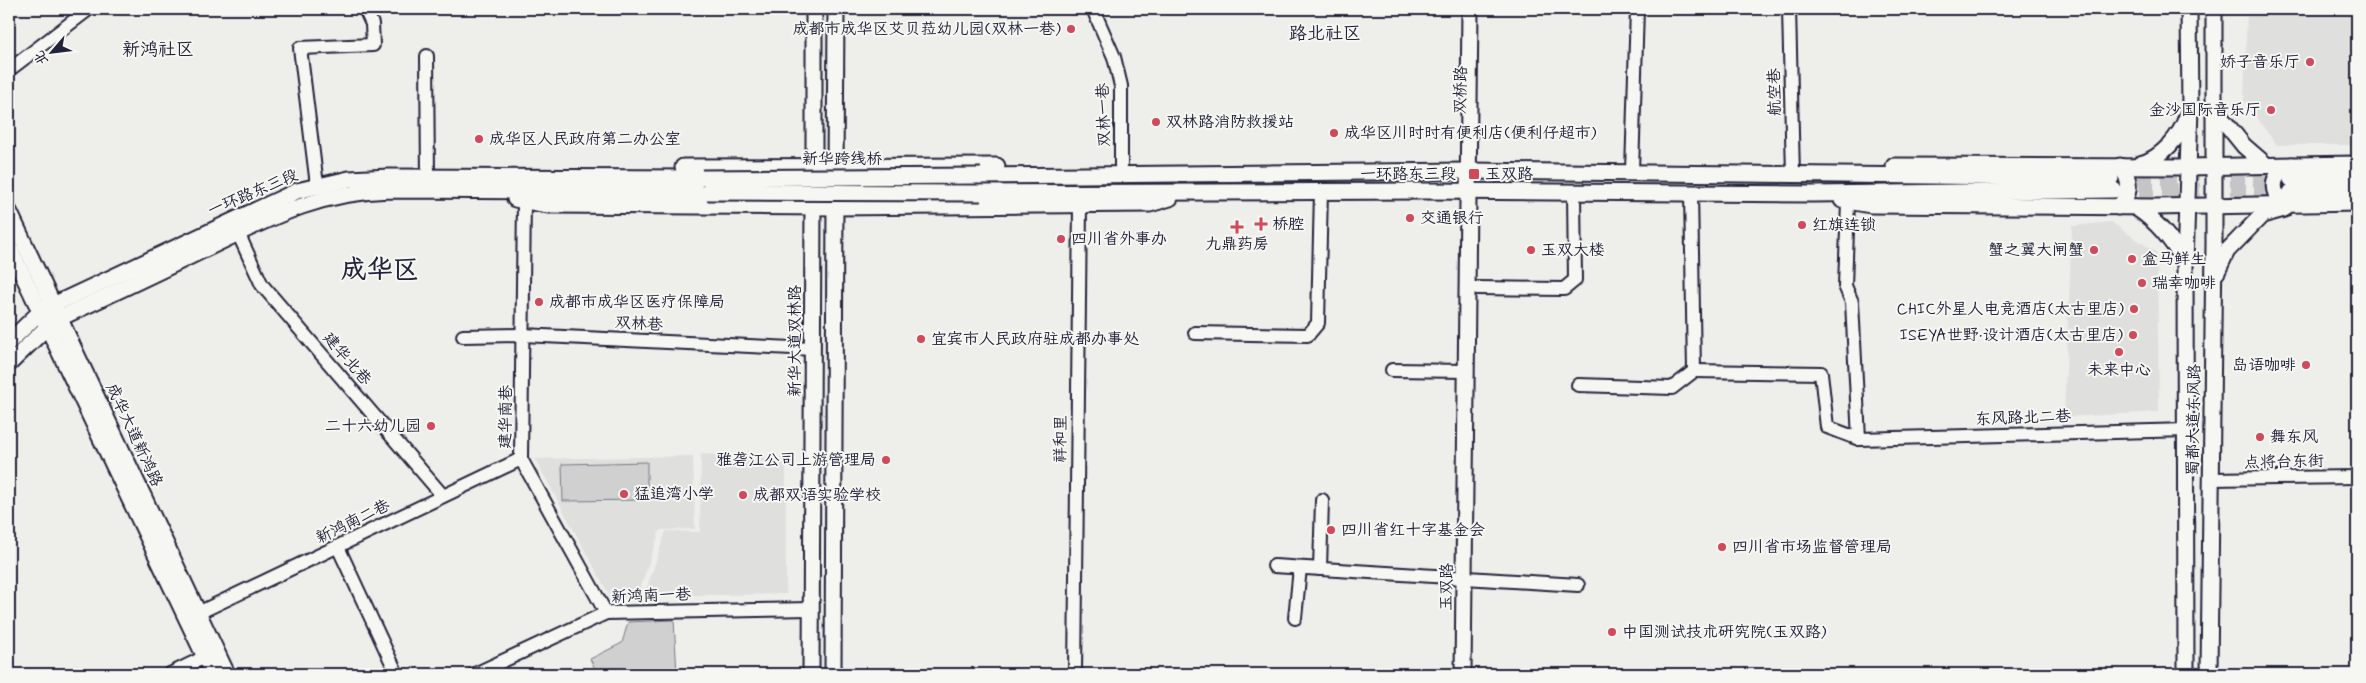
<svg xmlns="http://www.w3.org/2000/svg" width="2366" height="683" font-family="Mynerve,'LXGW WenKai TC',sans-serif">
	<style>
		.built { fill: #dfdfde }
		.green { fill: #d0d0d1; stroke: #797986 }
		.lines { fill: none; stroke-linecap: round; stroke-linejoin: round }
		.major-tunnel { stroke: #c5c5c8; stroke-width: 15; stroke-dasharray: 15 8; stroke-linecap: butt }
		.minor-casing { stroke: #22223b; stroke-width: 16 }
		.major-casing { stroke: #22223b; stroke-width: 19 }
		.minor { stroke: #f6f6f2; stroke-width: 12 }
		.major { stroke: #f6f6f2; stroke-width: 15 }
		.major-bridge-casing { stroke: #22223b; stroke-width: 19; stroke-linecap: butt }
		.major-bridge { stroke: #f6f6f2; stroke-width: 15 }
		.poi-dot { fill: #d1495b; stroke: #f6f6f2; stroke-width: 2 }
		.labels { text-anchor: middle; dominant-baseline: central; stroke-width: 4; stroke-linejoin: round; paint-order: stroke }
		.poi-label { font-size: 16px; fill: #22223b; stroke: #f6f6f2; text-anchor: start }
		.street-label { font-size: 16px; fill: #22223b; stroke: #f6f6f2 }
		.neighbourhood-label { font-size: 18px; fill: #22223b; stroke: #f6f6f2 }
		.town-label { font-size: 26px; font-weight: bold; fill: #22223b; stroke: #f6f6f2 }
	</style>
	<rect width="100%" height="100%" fill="#eeeeeb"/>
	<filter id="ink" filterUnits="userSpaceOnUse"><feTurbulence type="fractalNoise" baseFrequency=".02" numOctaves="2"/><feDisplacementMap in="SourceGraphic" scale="10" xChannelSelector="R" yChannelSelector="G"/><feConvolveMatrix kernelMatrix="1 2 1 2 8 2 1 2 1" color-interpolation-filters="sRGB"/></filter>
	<g filter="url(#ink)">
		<g class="built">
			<path d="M2247,9h110v136h-80l-33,-44z"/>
			<path d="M2111,222l46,31 2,159 -95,5 8,-191z"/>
			<path d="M701,454l85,4v136l-142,2 22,-65 34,1z"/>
			<path d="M693,456l2,73 -35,1 -22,65 -26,5 -77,-141z"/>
		</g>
		<g class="green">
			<path d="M647,462v38l-84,1 -1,-37z"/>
			<path d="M674,620l3,54h-79l-8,-15 32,-16 6,-21z"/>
		</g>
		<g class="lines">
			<g class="major-tunnel">
				<path d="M2115,178l172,1"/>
				<path d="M2116,190l171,2"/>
			</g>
			<g class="minor-casing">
				<g id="minor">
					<path d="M1093,9l21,48 7,29v80"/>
					<path d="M1789,9l4,166"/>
					<path d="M427,56l1,122"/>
					<path d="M9,70l80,-61"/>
					<path d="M1632,171l5,-162"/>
					<path d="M317,185l-17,-137 73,-3 -1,-21 -7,-15"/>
					<path d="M524,200l-3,259 85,154"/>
					<path d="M1848,202l-3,84 7,16 7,137 328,-9"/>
					<path d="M238,233l24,52 181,211"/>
					<path d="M1477,288l87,1 11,-9 -1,-88"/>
					<path d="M1195,333l113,2 10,-12 3,-132"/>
					<path d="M463,336l60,-1 290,14"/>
					<path d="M1392,370l75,1"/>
					<path d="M1694,371l127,2 6,54 32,12"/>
					<path d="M1578,385l94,3 22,-17 -3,-179"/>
					<path d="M2211,479l146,-2"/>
					<path d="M338,547l59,127"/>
					<path d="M1274,566l304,19"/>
					<path d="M1320,569l2,-69"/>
					<path d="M198,613l323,-154"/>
					<path d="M1295,618l5,-50"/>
					<path d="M170,674l35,-17"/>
					<path d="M475,674l131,-61 205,-4"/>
					<path d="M1075,674l5,-469"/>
				</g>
			</g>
			<g class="major-casing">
				<g id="major">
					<path d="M2214,109l30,37 22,19"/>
					<path d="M2140,164c21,-5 41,-28 47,-48"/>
					<path d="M1894,166l294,1 169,-3"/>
					<path d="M683,167l314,-1"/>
					<path d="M814,175v-166"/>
					<path d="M835,175l1,-166"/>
					<path d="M981,176l488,-5 642,7"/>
					<path d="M2291,179l66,-1"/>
					<path d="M2291,192h66"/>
					<path d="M981,193l443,-2 389,3 301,-4"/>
					<path d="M515,199l33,6 287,2 315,-3 20,-6"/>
					<path d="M1842,200l29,5 285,2 201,-4"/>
					<path d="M2290,203l-14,-9c-6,-15 4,-23 16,-29"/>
					<path d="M2118,207c13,-12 14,-27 2,-41"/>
					<path d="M2135,207c23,15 37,33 50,56"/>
					<path d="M9,211l218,463"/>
					<path d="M9,246l204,428"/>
					<path d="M2217,272l10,-21 35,-36 22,-6"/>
					<path d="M9,342l31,-30 13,-7 244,-114 52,-12 40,-2 313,1"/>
					<path d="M9,364l38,-37 13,-9c47,-22 94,-44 141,-67 65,-31 114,-59 189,-61l317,2"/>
					<path d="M811,674l2,-476"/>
					<path d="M833,674l2,-476"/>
					<path d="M1463,674l7,-665"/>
					<path d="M2186,674l-1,-411 5,-155 -1,-99"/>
					<path d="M2209,674l5,-432v-233"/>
				</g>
			</g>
			<use href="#minor" class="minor"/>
			<use href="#major" class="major"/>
			<g class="major-bridge-casing">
				<g id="major-bridge">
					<path d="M702,178l279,-2"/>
					<path d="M707,192l274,1"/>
				</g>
			</g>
			<use href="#major-bridge" class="major-bridge"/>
		</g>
	</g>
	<g class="poi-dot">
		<circle cx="1071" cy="29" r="5"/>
		<circle cx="2310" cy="62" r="5"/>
		<circle cx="2271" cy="110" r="5"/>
		<circle cx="1156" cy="122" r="5"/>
		<circle cx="1334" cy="133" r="5"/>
		<circle cx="479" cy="139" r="5"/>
		<rect x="1468" y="168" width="12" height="12" rx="2.5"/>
		<circle cx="1410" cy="218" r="5"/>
		<path d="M1258.5 216.5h5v5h5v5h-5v5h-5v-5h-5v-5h5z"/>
		<circle cx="1802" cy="225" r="5"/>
		<path d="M1234.5 219.5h5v5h5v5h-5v5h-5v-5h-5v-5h5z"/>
		<circle cx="1061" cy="239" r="5"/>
		<circle cx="1531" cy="250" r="5"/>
		<circle cx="2094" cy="250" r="5"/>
		<circle cx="2132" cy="259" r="5"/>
		<circle cx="2142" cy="283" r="5"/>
		<circle cx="539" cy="302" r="5"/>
		<circle cx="2134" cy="309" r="5"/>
		<circle cx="2133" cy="335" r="5"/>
		<circle cx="921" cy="339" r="5"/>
		<circle cx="2119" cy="352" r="5"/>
		<circle cx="2306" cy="365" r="5"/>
		<circle cx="431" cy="426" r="5"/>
		<circle cx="2260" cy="437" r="5"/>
		<circle cx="886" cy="460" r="5"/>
		<circle cx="624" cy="494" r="5"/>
		<circle cx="743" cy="495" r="5"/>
		<circle cx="1331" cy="530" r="5"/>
		<circle cx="1722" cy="547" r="5"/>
		<circle cx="1612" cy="632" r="5"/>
	</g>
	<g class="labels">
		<g class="poi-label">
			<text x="1061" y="29" text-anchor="end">成都市成华区艾贝菈幼儿园(双林一巷)</text>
			<text x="2300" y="62" text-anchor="end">娇子音乐厅</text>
			<text x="2261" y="110" text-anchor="end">金沙国际音乐厅</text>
			<text x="1166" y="122">双林路消防救援站</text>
			<text x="1344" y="133">成华区川时时有便利店(便利仔超市)</text>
			<text x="489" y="139">成华区人民政府第二办公室</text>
			<text x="1485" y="174">玉双路</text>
			<text x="1420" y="218">交通银行</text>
			<text x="1272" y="224">桥腔</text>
			<text x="1812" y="225">红旗连锁</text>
			<text x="1071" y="239">四川省外事办</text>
			<text x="1237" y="244" text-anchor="middle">九鼎药房</text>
			<text x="1541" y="250">玉双大楼</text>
			<text x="2084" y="250" text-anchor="end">蟹之翼大闸蟹</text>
			<text x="2142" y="259">盒马鲜生</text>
			<text x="2152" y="283">瑞幸咖啡</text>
			<text x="549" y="302">成都市成华区医疗保障局</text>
			<text x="2124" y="309" text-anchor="end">CHIC外星人电竞酒店(太古里店)</text>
			<text x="2123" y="335" text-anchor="end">ISEYA世野·设计酒店(太古里店)</text>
			<text x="931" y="339">宜宾市人民政府驻成都办事处</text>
			<text x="2296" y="365" text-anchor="end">岛语咖啡</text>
			<text x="2119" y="370" text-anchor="middle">未来中心</text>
			<text x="421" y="426" text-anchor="end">二十六幼儿园</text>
			<text x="2270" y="437">舞东风</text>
			<text x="876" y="460" text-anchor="end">雅砻江公司上游管理局</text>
			<text x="634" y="494">猛追湾小学</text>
			<text x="753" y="495">成都双语实验学校</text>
			<text x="1341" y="530">四川省红十字基金会</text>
			<text x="1732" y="547">四川省市场监督管理局</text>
			<text x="1622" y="632">中国测试技术研究院(玉双路)</text>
		</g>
		<g class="street-label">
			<text transform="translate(1461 90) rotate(-89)">双桥路</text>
			<text transform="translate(1775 92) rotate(-91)">航空巷</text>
			<text transform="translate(1104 115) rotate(-92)">双林一巷</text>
			<text x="842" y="159">新华跨线桥</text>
			<text x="1408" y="174">一环路东三段</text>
			<text transform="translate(253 193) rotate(-23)">一环路东三段</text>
			<text transform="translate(639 324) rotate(3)">双林巷</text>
			<text transform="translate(795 341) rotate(-90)">新华大道双林路</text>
			<text transform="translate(347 359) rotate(49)">建华北巷</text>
			<text transform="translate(506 417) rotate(-89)">建华南巷</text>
			<text transform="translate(2023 418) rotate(-2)">东风路北二巷</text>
			<text transform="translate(2194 420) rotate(-89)">蜀都大道东风路</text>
			<text transform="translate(134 435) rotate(65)">成华大道新鸿路</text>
			<text transform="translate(1061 439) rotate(-89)">祥和里</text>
			<text transform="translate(2284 462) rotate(-1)">点将台东街</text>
			<text transform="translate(353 522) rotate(-26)">新鸿南二巷</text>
			<text transform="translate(1447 587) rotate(-89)">玉双路</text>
			<text transform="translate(651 596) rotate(-2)">新鸿南一巷</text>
		</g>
		<g class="neighbourhood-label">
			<text x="1325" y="34">路北社区</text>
			<text x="158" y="50">新鸿社区</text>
		</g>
		<g class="town-label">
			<text x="380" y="271">成华区</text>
		</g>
	</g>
	<rect width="2366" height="683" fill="none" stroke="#f6f6f2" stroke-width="30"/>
	<rect x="15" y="15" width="2336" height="653" fill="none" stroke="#22223b" stroke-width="2" filter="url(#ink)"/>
	<g transform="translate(52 52) rotate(242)" stroke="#f6f6f2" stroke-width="4" paint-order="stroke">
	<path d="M0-4L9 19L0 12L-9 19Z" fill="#22223b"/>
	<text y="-8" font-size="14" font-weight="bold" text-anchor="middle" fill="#22223b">北</text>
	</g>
</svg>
